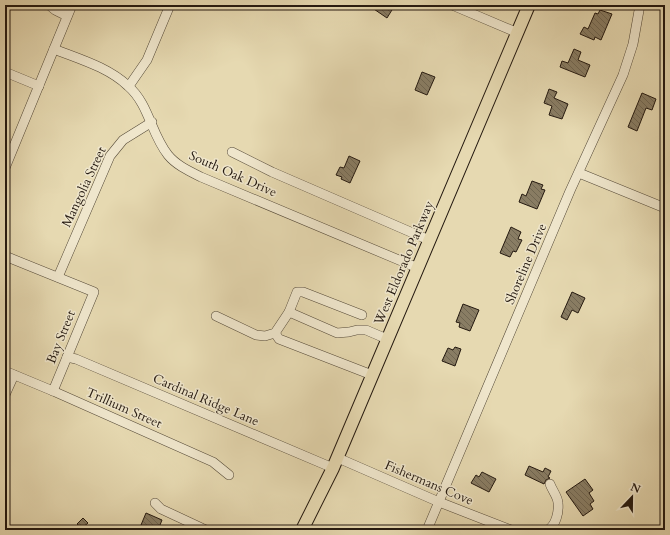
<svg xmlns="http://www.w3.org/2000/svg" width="670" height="535" font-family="Cardo,serif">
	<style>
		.building { fill: url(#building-back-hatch); stroke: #241910 }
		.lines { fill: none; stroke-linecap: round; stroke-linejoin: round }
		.minor-casing { stroke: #544938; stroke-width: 10 }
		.major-casing { stroke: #241910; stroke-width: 14 }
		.minor { stroke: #efe6cc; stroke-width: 9 }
		.major { stroke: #e6d9b1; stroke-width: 12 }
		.labels { text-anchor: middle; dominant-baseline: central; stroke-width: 3; stroke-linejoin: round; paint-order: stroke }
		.street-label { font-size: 13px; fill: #241910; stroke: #efe6cc }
	</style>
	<defs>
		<pattern id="building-back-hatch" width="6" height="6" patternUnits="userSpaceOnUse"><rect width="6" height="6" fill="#897d64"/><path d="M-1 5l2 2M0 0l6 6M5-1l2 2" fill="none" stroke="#706651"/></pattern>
	</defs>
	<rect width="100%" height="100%" fill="#e6d9b1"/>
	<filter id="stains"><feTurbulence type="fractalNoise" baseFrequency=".005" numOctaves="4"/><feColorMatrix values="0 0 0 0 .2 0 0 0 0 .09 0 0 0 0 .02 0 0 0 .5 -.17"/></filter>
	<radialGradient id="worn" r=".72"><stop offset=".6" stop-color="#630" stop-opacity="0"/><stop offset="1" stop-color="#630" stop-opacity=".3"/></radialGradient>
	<g class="building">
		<path d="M368,5h27l-8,13z"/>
		<path d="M600,10l12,4 -11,26 -6,-3 -1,3 -14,-6 4,-7 4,2 7,-16 3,1z"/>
		<path d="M574,49l7,3 -3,8 12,5 -5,12 -25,-10 2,-6 6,2z"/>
		<path d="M422,72l13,5 -8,18 -12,-5z"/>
		<path d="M549,89l8,3 -3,6 14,6 -6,15 -13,-4 3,-9 -8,-3z"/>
		<path d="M642,93l14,6 -4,11 -6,-2 -9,23 -9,-4z"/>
		<path d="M349,156l11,5 -10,22 -9,-4 1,-2 -6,-2 4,-8 4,1z"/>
		<path d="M532,181l11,4 -2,4 4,1 -8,19 -18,-7 3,-8 4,2z"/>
		<path d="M511,227l10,5 -3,7 4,1 -6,12 -3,-1 -3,6 -10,-4z"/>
		<path d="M572,292l13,6 -7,15 -6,-3 -5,10 -6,-3z"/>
		<path d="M463,304l16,6 -9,21 -11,-4 1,-4 -4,-1z"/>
		<path d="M455,347l6,2 -6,17 -13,-5 6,-13 5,2z"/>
		<path d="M529,466l14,6 2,-4 6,3 -3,6 2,1 -4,2 -2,4 -19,-9z"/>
		<path d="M482,472l14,7 -7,13 -18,-9 5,-8 3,2z"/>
		<path d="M585,479l8,11 -4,3 5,8 -4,3 3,5 -10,7 -17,-24z"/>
		<path d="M146,513l16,7 -4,10h-12l1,-3 -6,-2z"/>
		<path d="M83,518l5,5 -6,5 -5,-4z"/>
	</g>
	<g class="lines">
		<g class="minor-casing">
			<g id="minor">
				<path d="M49,5l6,5 12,6"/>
				<path d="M452,5l66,28"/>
				<path d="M54,49c25,10 54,18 74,37 21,18 23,48 40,69 8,10 21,16 33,22l217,91"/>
				<path d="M5,72l34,14"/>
				<path d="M129,86l18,-26 23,-55"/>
				<path d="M232,152l40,20 157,68"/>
				<path d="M5,168l67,-163"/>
				<path d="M579,173l86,35"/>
				<path d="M5,256l89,36 -41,99"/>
				<path d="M58,277l52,-121 13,-16 29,-18"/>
				<path d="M289,312l48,21 12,-1 8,-2h9l21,9"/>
				<path d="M216,316l40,19 9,1 10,-3 14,-21 8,-20h6l59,23"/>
				<path d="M275,333l4,6 93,36"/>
				<path d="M67,357l9,2 257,109"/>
				<path d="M5,371l48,20 160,71 16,13"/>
				<path d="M5,395l9,-20"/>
				<path d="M338,458l101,44 72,28"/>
				<path d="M155,503l6,6 45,21"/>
				<path d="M427,530l143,-339 53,-116 10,-31 7,-39"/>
				<path d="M548,530c8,-5 11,-18 10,-27 0,-6 -6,-13 -8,-19"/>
			</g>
		</g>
		<g class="major-casing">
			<path id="major" d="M302,530l31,-62 196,-463"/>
		</g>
		<use href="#minor" class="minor"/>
		<use href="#major" class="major"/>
	</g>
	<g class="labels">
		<g class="street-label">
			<text transform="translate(233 174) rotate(24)">South Oak Drive</text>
			<text transform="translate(84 187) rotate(-65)">Mangolia Street</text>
			<text transform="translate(404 263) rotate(-67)">West Eldorado Parkway</text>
			<text transform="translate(526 264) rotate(-67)">Shoreline Drive</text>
			<text transform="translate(61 337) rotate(-68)">Bay Street</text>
			<text transform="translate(206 400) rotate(23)">Cardinal Ridge Lane</text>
			<text transform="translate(124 408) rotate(24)">Trillium Street</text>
			<text transform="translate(429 483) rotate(23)">Fishermans Cove</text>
		</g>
	</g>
	<rect width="670" height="535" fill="none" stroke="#e6d9b1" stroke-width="20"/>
	<rect x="6" y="6" width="658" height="523" fill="none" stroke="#241910" stroke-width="2"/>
	<rect x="10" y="10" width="650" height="515" fill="none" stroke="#241910"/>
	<g transform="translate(632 497) rotate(22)" stroke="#efe6cc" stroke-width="3" paint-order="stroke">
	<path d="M0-3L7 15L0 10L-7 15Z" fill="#241910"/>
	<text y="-6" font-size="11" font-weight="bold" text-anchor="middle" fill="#241910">N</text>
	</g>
	<rect width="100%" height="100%" filter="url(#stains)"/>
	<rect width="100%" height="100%" fill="url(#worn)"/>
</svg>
